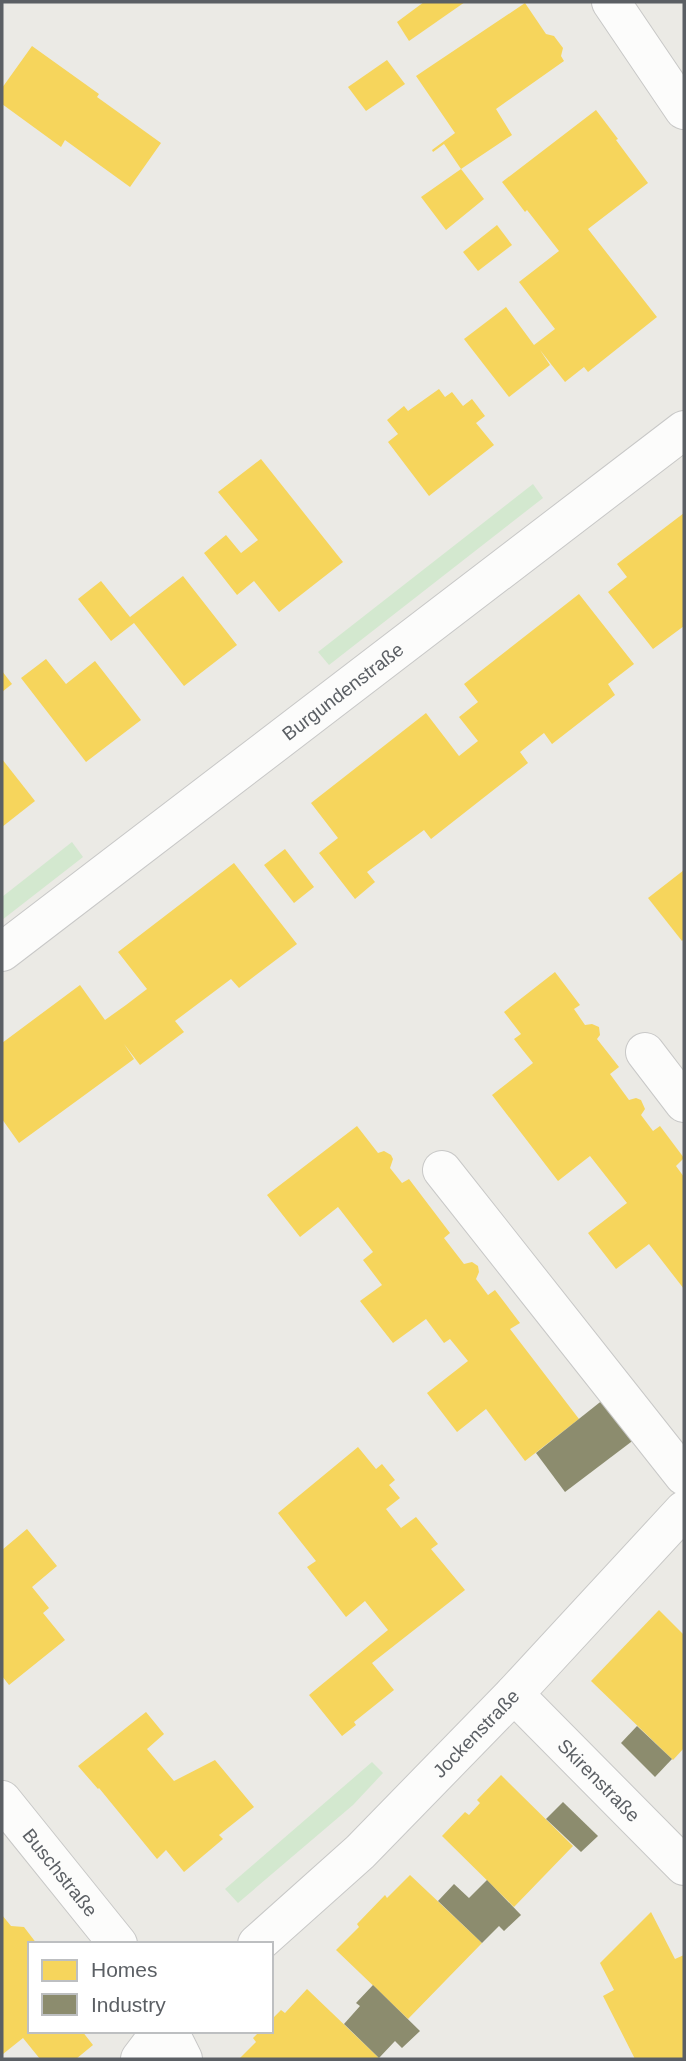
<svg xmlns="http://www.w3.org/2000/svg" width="686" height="2061" font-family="Helvetica,sans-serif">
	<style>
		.green { fill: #d3e8cf }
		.homes { fill: #f6d55c }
		.industry { fill: #8c8c6e }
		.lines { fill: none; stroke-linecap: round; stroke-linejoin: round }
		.minor-casing { stroke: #c8c8c7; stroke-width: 40 }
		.minor { stroke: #fcfcfb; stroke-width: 38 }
		.labels { text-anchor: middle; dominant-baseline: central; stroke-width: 7; stroke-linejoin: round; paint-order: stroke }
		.street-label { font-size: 19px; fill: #5b5f64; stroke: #fff }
	</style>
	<rect width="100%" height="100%" fill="#ebeae5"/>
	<g class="green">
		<path d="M533,484l10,14 -214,167 -11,-13z"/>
		<path d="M72,842l11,15 -81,63v-23z"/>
		<path d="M372,1762l11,11 -30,32 -115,98 -13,-14z"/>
	</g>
	<g class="homes">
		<path d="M424,2h41l-56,39 -12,-19z"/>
		<path d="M525,3l21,31 8,2 9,12 -2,8 3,5 -68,48 16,26 -51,34 23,30 -38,31 -25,-33 40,-28 -17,-25 -11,8 -1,-2 23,-17 -39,-57z"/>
		<path d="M32,46l67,48 -2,3 64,46 -31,44 -65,-47 -4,7 -59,-43v-16z"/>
		<path d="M387,60l18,24 -39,27 -18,-24z"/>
		<path d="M596,110l22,29 -2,1 32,43 -60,46 69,88 -69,55 -4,-5 -19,15 -25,-32 10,15 -41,32 -45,-58 42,-32 28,38 21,-16 -36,-47 40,-31 -32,-41 -2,2 -23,-30z"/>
		<path d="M497,225l15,20 -34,26 -15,-19z"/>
		<path d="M439,389l6,8 7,-5 11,14 9,-7 13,17 -9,7 18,22 -65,51 -41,-54 10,-8 -11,-14 17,-14 4,5z"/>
		<path d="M261,459l82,103 -64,50 -25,-31 -17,14 -33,-42 22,-18 15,18 17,-13 -40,-48z"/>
		<path d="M684,513v113l-31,23 -45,-57 19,-15 -10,-13z"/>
		<path d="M183,576l54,69 -53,41 -50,-63 -23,18 -33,-42 23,-18 29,36z"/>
		<path d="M579,594l55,70 -26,20 7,11 -63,49 -8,-11 -24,19 8,11 -97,76 -7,-9 -57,42 8,10 -20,17 -36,-46 19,-15 -27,-35 115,-90 33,43 19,-15 -19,-24 19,-15 -14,-18z"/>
		<path d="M46,659l20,25 29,-23 46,59 -55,42 -65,-84z"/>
		<path d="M2,671l10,13 -10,8z"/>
		<path d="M2,759l33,42 -33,26z"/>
		<path d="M285,849l29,38 -20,16 -30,-38z"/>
		<path d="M234,863l63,81 -58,44 -8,-9 -56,42 9,11 -44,33 -16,-21 10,15 -115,84 -17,-24v-76l78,-58 25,35 21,-15 21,-16 -29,-37z"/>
		<path d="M684,870v69l-2,2 -34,-43z"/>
		<path d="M555,972l25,33 -6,4 11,16 7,-1 7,3 1,8 -3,4 22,28 -9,7 19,26 7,-2 5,2 4,9 -4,6 12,16 7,-5 24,32 -8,8 8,11v112l-35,-45 -33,25 -28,-36 39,-30 -37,-47 -32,25 -66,-86 41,-32 -19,-24 7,-5 -17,-22z"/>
		<path d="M357,1126l21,27 6,-2 7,4 2,4 -3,9 12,15 7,-4 41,54 -6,5 20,26 8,-2 6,4 1,6 -3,7 12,16 7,-5 25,33 -10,6 69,90 -54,42 -39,-52 -29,23 -30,-39 41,-32 -18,-22 -6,4 -18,-24 -33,24 -33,-42 22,-16 -19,-25 10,-8 -35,-45 -38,30 -33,-42z"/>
		<path d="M358,1447l18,22 6,-5 13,16 -6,5 11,13 -14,11 15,19 15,-11 22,27 -7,5 34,41 -93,73 22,27 -40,32 2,3 -14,11 -33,-41 79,-65 -23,-29 -19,16 -39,-50 9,-6 -38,-48z"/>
		<path d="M27,1529l30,37 -25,21 17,21 -6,5 22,27 -56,45 -7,-9v-126z"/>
		<path d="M659,1610l25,25v113l-11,12 -82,-79z"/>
		<path d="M146,1712l18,22 -17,15 27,32 41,-21 39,47 -35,28 4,4 -39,33 -18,-22 -9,9 -58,-71 -1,1 -20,-23z"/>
		<path d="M501,1775l72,71 -59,61 -72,-71 23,-24 4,3 11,-12 -3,-3z"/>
		<path d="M410,1875l72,68 -74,76 -72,-69 23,-23 -2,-3 28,-29 2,3z"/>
		<path d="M651,1912l24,47 9,-4v104h-49l-32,-63 11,-6 -14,-27z"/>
		<path d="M2,1915l9,11 13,1 13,17h-7v87h52l11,14 -17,14h-36l-17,-21 -20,16 -1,-1z"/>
		<path d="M307,1989l72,69 -1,1h-139l17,-17 -3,-4 7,-7h11v-11l10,-10 4,3z"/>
	</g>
	<g class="industry">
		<path d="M604,1399l31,40 -70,53 -29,-39z"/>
		<path d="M637,1726l35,33 -17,18 -34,-34z"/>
		<path d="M563,1802l35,34 -17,16 -35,-33z"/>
		<path d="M487,1880l34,35 -17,16 -5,-5 -17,17 -44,-42 16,-17 15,14z"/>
		<path d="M373,1985l47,46 -18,17 -7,-7 -16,17 -35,-34 16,-18 -4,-3z"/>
	</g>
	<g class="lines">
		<g class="minor-casing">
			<g id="minor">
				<path d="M611,2l73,108"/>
				<path id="s1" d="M2,952l682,-522"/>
				<path d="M645,1052l39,51"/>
				<path d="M442,1170l242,306"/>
				<path id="s2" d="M514,1694l170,172"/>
				<path id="s3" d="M2,1800l116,144"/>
				<path id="s4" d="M257,1944l103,-92 154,-158 170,-184"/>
				<path d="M169,2031l14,28"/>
				<path d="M140,2059l21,-28"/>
			</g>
		</g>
		<use href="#minor" class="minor"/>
	</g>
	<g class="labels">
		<g class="street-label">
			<text stroke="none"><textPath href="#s1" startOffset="429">Burgundenstraße</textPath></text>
			<text stroke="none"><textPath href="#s4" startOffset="304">Jockenstraße</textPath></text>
			<text stroke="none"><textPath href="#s2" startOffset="121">Skirenstraße</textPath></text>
			<text stroke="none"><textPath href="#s3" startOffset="93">Buschstraße</textPath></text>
		</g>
	</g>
	<rect width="686" height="2061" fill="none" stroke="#5b5f64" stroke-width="7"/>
	<rect x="28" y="1942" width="245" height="91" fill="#ffffff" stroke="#bdbfc1" stroke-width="2"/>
	<rect x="42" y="1960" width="35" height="21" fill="#f6d55c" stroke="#bdbfc1" stroke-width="2"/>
	<text x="91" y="1977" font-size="21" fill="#5b5f64">Homes</text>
	<rect x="42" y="1994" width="35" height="21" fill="#8c8c6e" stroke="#bdbfc1" stroke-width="2"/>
	<text x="91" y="2012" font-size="21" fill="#5b5f64">Industry</text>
</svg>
